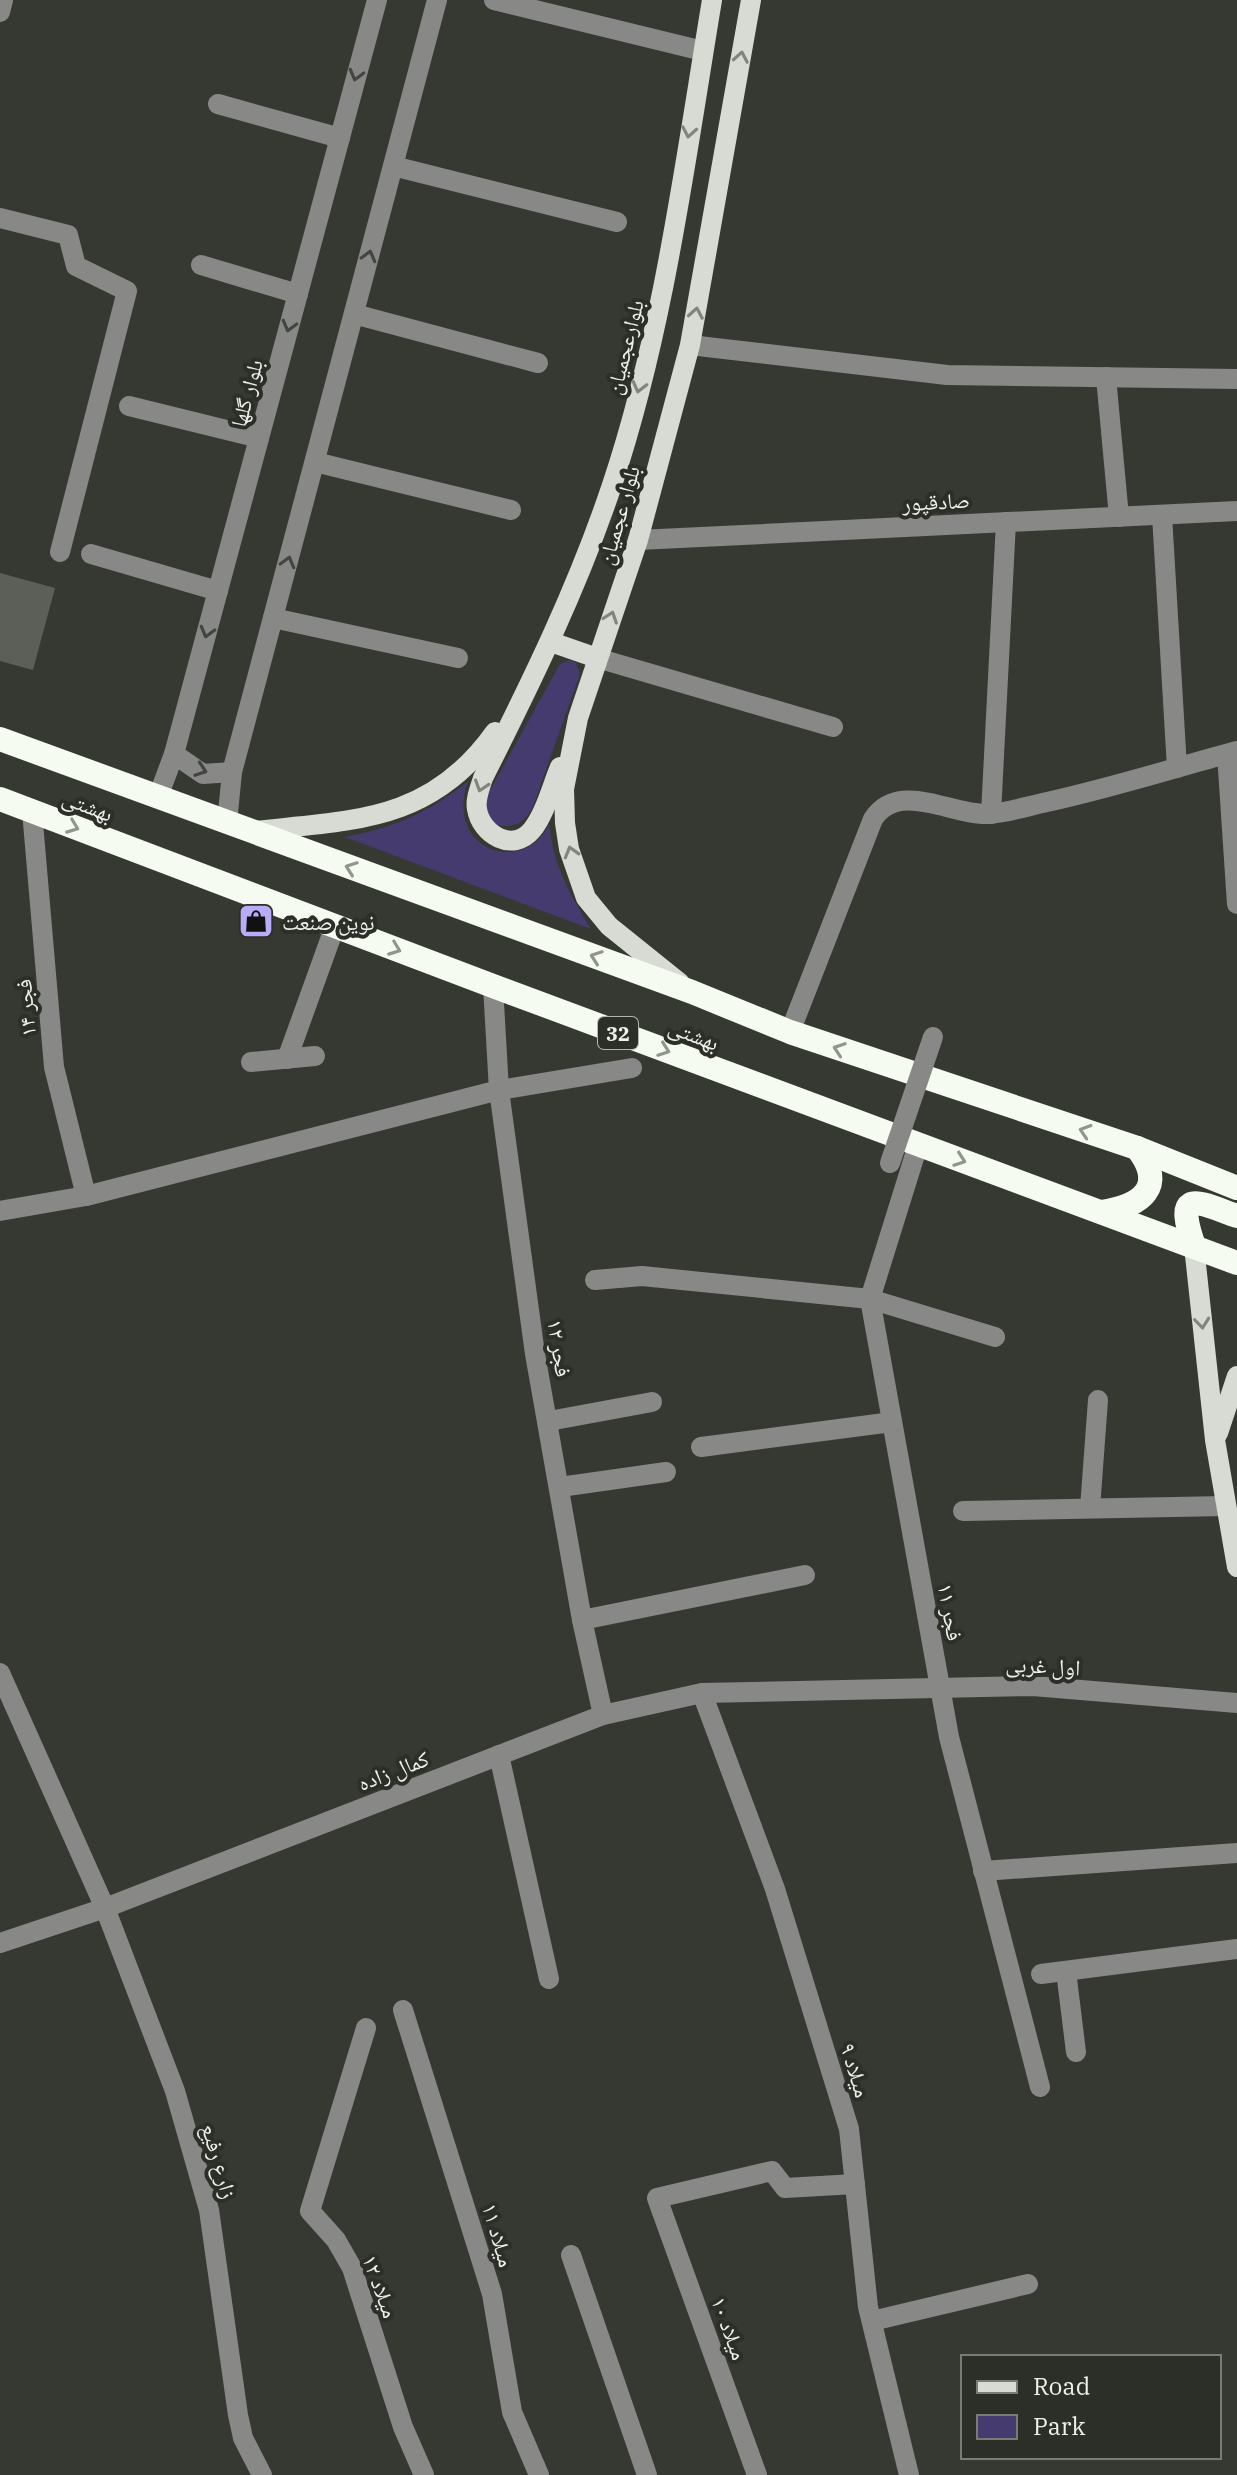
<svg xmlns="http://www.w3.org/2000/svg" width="1237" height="2475" font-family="'IBM Plex Serif','Noto Naskh Arabic',serif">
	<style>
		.green { fill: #463b6e }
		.building { fill: #5c5f58 }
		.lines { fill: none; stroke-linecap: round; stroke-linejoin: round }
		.minor { stroke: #888986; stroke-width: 20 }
		.major { stroke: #d7dbd3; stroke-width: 20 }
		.highway { stroke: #f6fbf2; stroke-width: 24 }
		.minor-bridge { stroke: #888986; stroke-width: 20 }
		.oneway { stroke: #82857e }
		.oneway2 { stroke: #434640 }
		.oneway3 { stroke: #91958d }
		.labels { text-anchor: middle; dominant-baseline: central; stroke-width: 8; stroke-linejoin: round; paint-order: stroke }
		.shield { fill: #2c2f28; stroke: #b3b5b0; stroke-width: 2 }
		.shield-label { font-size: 20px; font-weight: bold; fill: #edefeb }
		.street-label { font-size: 22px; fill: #edefeb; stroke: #2c2f28 }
		.poi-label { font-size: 22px; fill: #edefeb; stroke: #2c2f28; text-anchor: start }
	</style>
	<rect width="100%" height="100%" fill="#363932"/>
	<g class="green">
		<path d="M570,660l6,3 4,11 -48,135c-10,16 -20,20 -38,15l-9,-12 3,-18 72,-130z"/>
		<path d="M468,781c-25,71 58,95 81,43 5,43 20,68 42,105l-246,-92c48,-9 86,-25 123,-56z"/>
	</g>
	<path class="building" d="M0,573l55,15 -22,82 -33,-9z"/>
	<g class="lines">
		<g class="minor">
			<path d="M494,0l209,51"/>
			<path d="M0,12l3,-12"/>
			<path d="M218,104l122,34"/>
			<path d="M393,166l224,56"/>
			<path d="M0,218l68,17 8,31 51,25 -67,261"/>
			<path d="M201,265l97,29"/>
			<path d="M354,314l184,49"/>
			<path d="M690,345l257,30 290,4"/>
			<path d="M1106,377l13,140"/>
			<path d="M129,406l130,32"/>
			<path d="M315,462l196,48"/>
			<path d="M1162,515l15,253"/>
			<path d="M638,540l599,-29"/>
			<path d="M91,554l127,37"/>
			<path d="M273,618l185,40"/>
			<path d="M597,658l236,69"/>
			<path d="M174,754l29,20 29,-2"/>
			<path d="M1227,754l10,150"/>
			<path d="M158,797l16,-43 203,-754"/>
			<path d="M32,811l22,256 32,129"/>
			<path d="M991,814l15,-292"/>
			<path d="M227,823l5,-51 205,-772"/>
			<path d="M493,986l6,104 36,264 47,266 21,95"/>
			<path d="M790,1032l83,-213c26,-39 78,-4 114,-5 20,-1 41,-8 60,-12 64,-14 127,-34 190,-51"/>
			<path d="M287,1059l48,-133"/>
			<path d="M251,1062l64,-6"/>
			<path d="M918,1145l-48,154 79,438 91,350"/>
			<path d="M0,1211l86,-15 413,-106 133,-22"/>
			<path d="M595,1280l47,-4 228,23 125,38"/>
			<path d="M549,1421l103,-19"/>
			<path d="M701,1447l191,-25"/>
			<path d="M560,1487l106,-15"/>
			<path d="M1090,1508l8,-108"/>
			<path d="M963,1511l263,-5"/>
			<path d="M582,1620l223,-45"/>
			<path d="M0,1673l105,235 70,183 34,119 29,205 5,23 19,37"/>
			<path d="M702,1693l73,196 74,240 19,178 41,168"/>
			<path d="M499,1755l50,224"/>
			<path d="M983,1871l254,-18"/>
			<path d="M0,1943l105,-35 498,-193 99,-22 331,-7 204,17"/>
			<path d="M1066,1971l10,81"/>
			<path d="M1041,1974l196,-25"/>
			<path d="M403,2010l89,284 20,118 27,63"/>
			<path d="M366,2028l-56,183 26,29 16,28 51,159 21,48"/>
			<path d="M571,2255l76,220"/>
			<path d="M872,2321l156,-37"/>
			<path d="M757,2475l-100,-277 115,-27 13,17 70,-4"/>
		</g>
		<g class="major">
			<path d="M551,642l46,16"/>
			<path d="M560,767c-8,19 -15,47 -28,63 -19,23 -51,5 -55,-21 -2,-10 3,-21 6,-31 48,-95 95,-191 129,-293 52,-156 73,-323 100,-485"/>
			<path d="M255,831c100,-11 176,-9 240,-99"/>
			<path d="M680,983l-71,-57 -23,-28 -17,-49 -4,-26 -1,-34 14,-71 60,-178 52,-195 61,-345"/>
			<path d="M1194,1246l21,194 22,127"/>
			<path d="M1218,1433l19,-57"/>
		</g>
		<g class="highway">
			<path d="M0,739l692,253 98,40 347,116 100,40"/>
			<path d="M0,799l493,187 744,277"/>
			<path d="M1101,1212c41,-6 66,-25 36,-64"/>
			<path d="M1194,1246c-20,-58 1,-45 43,-30"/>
		</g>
		<path class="minor-bridge" d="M890,1163l43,-126"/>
	</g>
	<defs><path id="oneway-chevron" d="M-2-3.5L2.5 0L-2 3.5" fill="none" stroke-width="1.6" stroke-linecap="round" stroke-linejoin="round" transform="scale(2)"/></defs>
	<g class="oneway">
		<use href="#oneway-chevron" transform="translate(741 57) rotate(-80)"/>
		<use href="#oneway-chevron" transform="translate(689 132) rotate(100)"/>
		<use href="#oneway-chevron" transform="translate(696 313) rotate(-80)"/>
		<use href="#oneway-chevron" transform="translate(639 387) rotate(104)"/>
		<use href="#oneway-chevron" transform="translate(611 617) rotate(-71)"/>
		<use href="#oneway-chevron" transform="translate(481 786) rotate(108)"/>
		<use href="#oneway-chevron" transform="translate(571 852) rotate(-106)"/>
		<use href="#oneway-chevron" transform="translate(1202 1323) rotate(84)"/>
	</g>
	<g class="oneway2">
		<use href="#oneway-chevron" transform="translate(356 75) rotate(105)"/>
		<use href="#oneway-chevron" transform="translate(369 256) rotate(-75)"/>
		<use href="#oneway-chevron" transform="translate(289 326) rotate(105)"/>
		<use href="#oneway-chevron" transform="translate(288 562) rotate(-75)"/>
		<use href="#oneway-chevron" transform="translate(207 632) rotate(105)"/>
		<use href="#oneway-chevron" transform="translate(201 770) rotate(19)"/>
	</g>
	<g class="oneway3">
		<use href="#oneway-chevron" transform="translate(73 827) rotate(21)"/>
		<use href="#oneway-chevron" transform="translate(351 868) rotate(-160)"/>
		<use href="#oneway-chevron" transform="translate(395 949) rotate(21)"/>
		<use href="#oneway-chevron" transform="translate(596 957) rotate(-160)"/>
		<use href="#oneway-chevron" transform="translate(839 1049) rotate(-161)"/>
		<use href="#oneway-chevron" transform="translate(664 1050) rotate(20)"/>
		<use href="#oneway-chevron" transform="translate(1085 1131) rotate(-162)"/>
		<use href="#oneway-chevron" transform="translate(960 1160) rotate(20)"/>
	</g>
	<defs>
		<g id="shop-square" transform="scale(1.8)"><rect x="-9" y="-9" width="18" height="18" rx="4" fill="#b8abf7" stroke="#2c2f28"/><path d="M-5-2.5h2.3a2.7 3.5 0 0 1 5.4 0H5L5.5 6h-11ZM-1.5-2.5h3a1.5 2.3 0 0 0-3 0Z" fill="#111"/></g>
	</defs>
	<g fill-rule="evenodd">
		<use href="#shop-square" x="256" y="921"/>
	</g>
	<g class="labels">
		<rect class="shield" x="598" y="1017" width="40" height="32" rx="6"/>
		<g class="shield-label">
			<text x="618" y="1033">32</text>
		</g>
		<g class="street-label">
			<text transform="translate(624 347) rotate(-76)">بلوارعجمیان</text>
			<text transform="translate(246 393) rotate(-75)">بلوار گلها</text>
			<text transform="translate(936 501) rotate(-3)">صادقپور</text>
			<text transform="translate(618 515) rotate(-74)">بلوار عجمیان</text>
			<text transform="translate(88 805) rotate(21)">بهشتی</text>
			<text transform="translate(25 1008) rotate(-95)">فجر ۱۴</text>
			<text transform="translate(694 1034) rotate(21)">بهشتی</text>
			<text transform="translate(560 1348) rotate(81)">فجر ۱۲</text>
			<text transform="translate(951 1612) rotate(80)">فجر ۱۱</text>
			<text transform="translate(1043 1665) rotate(3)">اول غربی</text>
			<text transform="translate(393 1770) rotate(-21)">کمال زاده</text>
			<text transform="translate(856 2070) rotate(73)">میلاد ۹</text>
			<text transform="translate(220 2161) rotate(74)">زارع رفیع</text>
			<text transform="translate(499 2235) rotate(74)">میلاد ۱۱</text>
			<text transform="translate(381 2286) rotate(70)">میلاد ۱۲</text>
			<text transform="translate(730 2328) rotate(70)">میلاد ۱۰</text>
		</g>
		<g class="poi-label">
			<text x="282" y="921">نوین صنعت</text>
		</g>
	</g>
	<rect x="961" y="2355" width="260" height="104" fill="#2c2f28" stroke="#797c76" stroke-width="2"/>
	<rect x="977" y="2381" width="40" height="12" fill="#d7dbd3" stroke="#797c76" stroke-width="2"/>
	<text x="1033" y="2395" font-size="24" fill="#edefeb">Road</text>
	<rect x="977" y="2415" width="40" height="24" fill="#463b6e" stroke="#797c76" stroke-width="2"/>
	<text x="1033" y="2435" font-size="24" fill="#edefeb">Park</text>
</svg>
